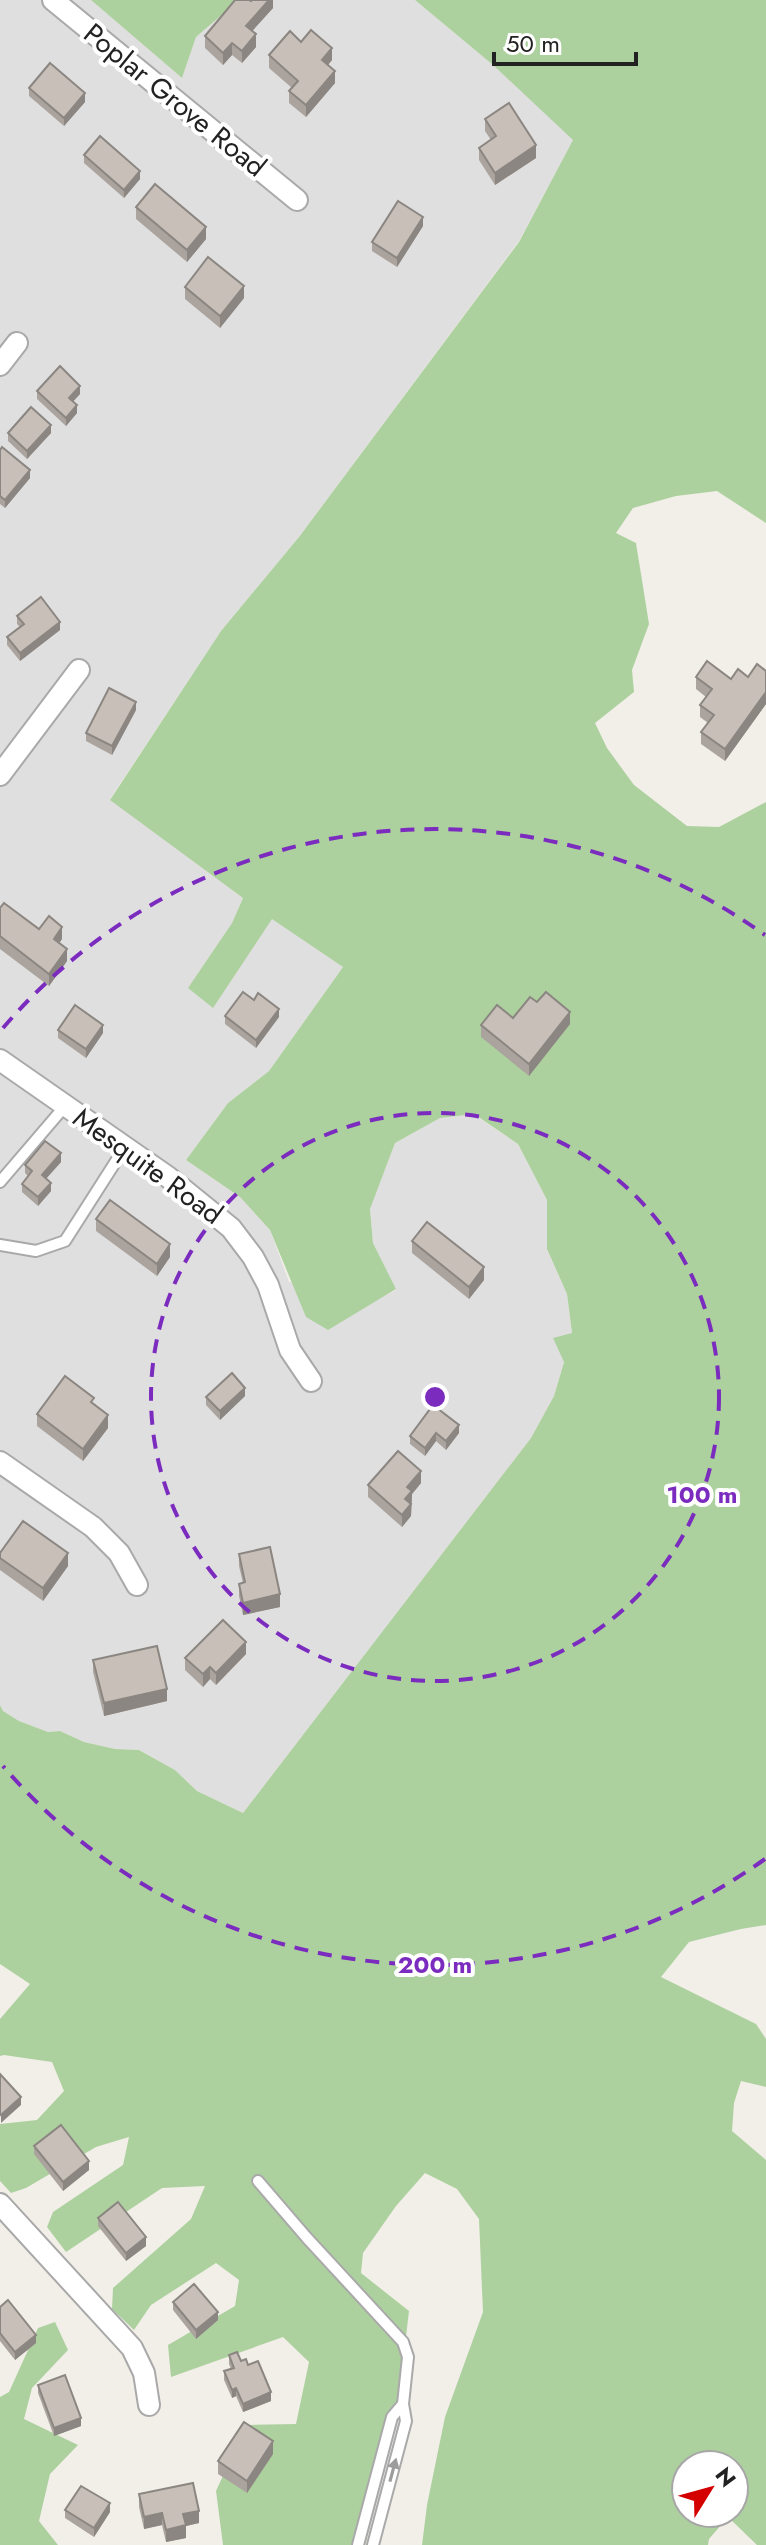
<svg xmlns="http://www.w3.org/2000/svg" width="766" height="2545" font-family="Jost,sans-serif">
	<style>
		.residential { fill: #e0dfdf }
		.forest { fill: #add19e; fill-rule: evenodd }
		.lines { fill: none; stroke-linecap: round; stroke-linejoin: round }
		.service-casing { stroke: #a9a9a9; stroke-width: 14 }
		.minor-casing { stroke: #a9a9a9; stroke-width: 24 }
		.service { stroke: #fff; stroke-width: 10 }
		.minor { stroke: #fff; stroke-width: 20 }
		.wall { fill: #aba49e }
		.shaded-wall { fill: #8b8681 }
		.building { fill: #c7bfb8; stroke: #8b8681; stroke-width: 2 }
		.oneway { fill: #9c9c9c }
		.ring { fill: none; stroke: #7b2cbf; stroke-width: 4; stroke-dasharray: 14 10 }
		.labels { text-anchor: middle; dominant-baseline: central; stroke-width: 8; stroke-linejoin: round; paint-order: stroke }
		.street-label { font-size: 28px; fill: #222; stroke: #fff }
		.centre { fill: #7b2cbf; stroke: #fff; stroke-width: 4 }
		.ring-label { font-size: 24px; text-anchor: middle; font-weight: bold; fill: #7b2cbf; stroke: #fff; stroke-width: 8; stroke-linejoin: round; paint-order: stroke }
	</style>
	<rect width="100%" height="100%" fill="#f2efe9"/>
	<path class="residential" d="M0,0h91l91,78 14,-41 43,-37h176l78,65 81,74 -55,102 -220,296 -78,94 -111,168 133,99 -11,25 -43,64 24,20 59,-89 71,49 -74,104 -41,32 -42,57 54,37 30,33 19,52 87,18 20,-10 -23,-47 -3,-35 25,-65 45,-25 33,-4 45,30 29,56v49l20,45 5,40 -18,62 -23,42 -288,375 -46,-22 -22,-21 -36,-20 -24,-1 -31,-7 -24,-11 -12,1 -29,-11 -16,-10 -3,-6z"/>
	<g class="forest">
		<path d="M91,0h148l-43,37 -14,41z"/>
		<path d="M415,0h351v523l-49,-32 -41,5 -43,12 -17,25 20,10 13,81 -17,46 2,22 -39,31 12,25 27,37 53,41 32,1 47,-25v1123l-25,4 -52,13 -28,35 95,47 10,15v48l-25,-6 -7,22 -2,28 34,29v385h-9l-29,-28 -19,22 -1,6h-286l5,-40 18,-88 38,-105 -4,-93 -22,-30 -32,-16 -29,33 -33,47 -2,20 48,38 -14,120 -30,114h-142l-7,-54 30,-66 50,-1 13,-62 -26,-25 -112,40 -3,-32 67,-39 4,-26 -23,-17 -65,42 -17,25 -22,-21 1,-21 78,-69 14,-33 -43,2 -96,64 -19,-25 6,-15 70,-47 6,-28 -33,10 -70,41 -15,5 -11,-12v-57l37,-4 27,-29 -12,-29 -48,-7 -4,1v-37l30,-35 -30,-20v-259l3,6 16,10 29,11 12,-1 24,11 31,7 24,1 36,20 22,21 46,22 288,-375 23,-42 10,-34 -11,-24 19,-5 -5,-39 -20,-45v-49l-29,-56 -44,-30 -34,4 -45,25 -25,66 3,34 23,46 -68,41 -22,-13 -36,-87 -30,-33 -54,-37 42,-57 41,-32 74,-104 -71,-48 -59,89 -25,-20 44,-65 11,-25 -133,-98 111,-169 78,-94 220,-295 54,-102 -80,-75zM686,2465h48v48h-48z"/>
		<path d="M55,2322l13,28 -36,38 -8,31 54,26 -28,29 -11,47 19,24h-58v-148l9,-5 29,-64z"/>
	</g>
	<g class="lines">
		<g class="service-casing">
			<g id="service">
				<path d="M0,1182l65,-76"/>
				<path d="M0,1245l36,6 29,-10 60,-94"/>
				<path d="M258,2181l49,57 96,104 5,15 -5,47"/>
				<path d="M358,2545l34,-128 11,-13 3,17 -33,124"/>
			</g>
		</g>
		<g class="minor-casing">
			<g id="minor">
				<path d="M53,0l244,200"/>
				<path d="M0,365l17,-22"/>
				<path d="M0,775l79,-105"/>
				<path d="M0,1060l168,117 63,51 22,29 15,28 22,65 21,31"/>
				<path d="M0,1462l93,65 26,26 18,32"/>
				<path d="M0,2204l132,144 12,25 5,32"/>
			</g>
		</g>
		<use href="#service" class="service"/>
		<use href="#minor" class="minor"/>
	</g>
	<g class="wall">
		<path d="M273,0v8l-21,23 4,16 -14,16 -10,-8 -9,10 -18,-17v-12l46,-35z"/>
		<path d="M301,42l31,18 -4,5 7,18 -29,34 -17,-14v-12l3,-3 -23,-20v-13z"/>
		<path d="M29,88l56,14 -21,24 -35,-30z"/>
		<path d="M485,119l51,39 -41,27 -16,-25v-12l12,-8 -6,-9z"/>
		<path d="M84,155l56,24 -16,19 -40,-35z"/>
		<path d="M136,207l70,32 -19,23 -51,-43z"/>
		<path d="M423,226l-26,41 -25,-16v-9z"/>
		<path d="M185,287l59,11 -24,30 -35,-29z"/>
		<path d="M37,391l43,3 -7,7 4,12 -11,13 -29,-27z"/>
		<path d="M8,433h43l-24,26 -19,-18z"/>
		<path d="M0,450l30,28 -25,30 -5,-4z"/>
		<path d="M17,616l43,14 -40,31 -13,-16v-8l13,-10 -3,-3z"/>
		<path d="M766,671v33l-41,57 -24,-17v-12l7,-9 -8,-6v-12l6,-8 -10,-8v-12l35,2 17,-2z"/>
		<path d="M136,710l-24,45 -26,-14v-8z"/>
		<path d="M0,908l39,21 23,10 -3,4 8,18 -18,25 -49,-37z"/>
		<path d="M537,1002l33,22 -41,52 -48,-39v-12l32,-7z"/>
		<path d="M225,1016l54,1 -23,31 -31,-24z"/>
		<path d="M58,1030l45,3 -17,25 -28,-20z"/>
		<path d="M61,1162l-15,17 5,12 -13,15 -16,-14v-8l6,-8 -3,-3v-8z"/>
		<path d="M96,1219l74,38 -13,19 -61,-45z"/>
		<path d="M412,1241l72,39 -15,19 -57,-46z"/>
		<path d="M245,1396l-25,24 -14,-15v-8z"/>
		<path d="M94,1404l14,24 -25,33 -46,-35v-12z"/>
		<path d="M433,1405l26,28 -13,17 -10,-9 -11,15 -15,-12v-8z"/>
		<path d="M421,1483l-9,11 -1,22 -9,11 -34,-30v-12z"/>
		<path d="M0,1553l68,13 -25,35 -43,-31z"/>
		<path d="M239,1554l41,53 -37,8 -4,-19v-12l4,-1 -4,-17z"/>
		<path d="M246,1654l-30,31 -6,-6 -7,8 -18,-17v-12z"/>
		<path d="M93,1660l74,41 -63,15 -11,-44z"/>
		<path d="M34,2146l55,24 -26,21 -29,-37z"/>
		<path d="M98,2218l48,28 -20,15 -28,-35z"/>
		<path d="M173,2302l45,18 -22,19 -23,-29z"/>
		<path d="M0,2307l36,36 -21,17 -15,-19z"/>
		<path d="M229,2355l19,10 23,36 -28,11 -7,-16 -4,2 -8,-18v-9l7,-2 -2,-5z"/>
		<path d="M38,2385l43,41 -27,10 -16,-43z"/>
		<path d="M273,2454l-26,39 -29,-19v-13z"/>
		<path d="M139,2494l60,29 -13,3v12l-20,4 -4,-17 -18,4 -5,-22z"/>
		<path d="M65,2510l45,2 -16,25 -29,-19z"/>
	</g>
	<g class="shaded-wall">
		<path d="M269,0h4v8l-27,30v-12z"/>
		<path d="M256,34v13l-14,16v-12z"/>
		<path d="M232,43v12l-9,10v-12z"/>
		<path d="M332,48v12l-10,12v-12z"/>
		<path d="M335,71v12l-29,34v-12z"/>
		<path d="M85,93v9l-21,24v-8z"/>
		<path d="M536,145v13l-41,27v-12z"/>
		<path d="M140,171v8l-16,19v-8z"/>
		<path d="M423,217v9l-26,41v-9z"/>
		<path d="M206,227v12l-19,23v-12z"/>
		<path d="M244,286v12l-24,30v-12z"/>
		<path d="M80,386v8l-11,12v-8z"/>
		<path d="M77,405v8l-11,13v-8z"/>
		<path d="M51,425v8l-24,26v-8z"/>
		<path d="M30,470v8l-25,30v-8z"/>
		<path d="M60,622v8l-40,31v-8z"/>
		<path d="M766,692v12l-41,57v-12z"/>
		<path d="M136,702v8l-24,45v-9z"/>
		<path d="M62,927v12l-8,12v-12z"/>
		<path d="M67,949v12l-18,25v-12z"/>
		<path d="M279,1009v8l-23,31v-8z"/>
		<path d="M570,1012v12l-41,52v-12z"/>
		<path d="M103,1025v8l-17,25v-9z"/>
		<path d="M61,1153v9l-19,21v-8z"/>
		<path d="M51,1183v8l-13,15v-9z"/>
		<path d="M170,1244v13l-13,19v-12z"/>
		<path d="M484,1267v13l-15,19v-12z"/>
		<path d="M245,1388v8l-25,24v-9z"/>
		<path d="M108,1415v13l-25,33v-12z"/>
		<path d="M459,1425v8l-13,17v-9z"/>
		<path d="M436,1433v8l-11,15v-8z"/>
		<path d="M421,1471v12l-9,11 -1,22 -9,11v-12l5,-28z"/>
		<path d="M68,1553v13l-25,35v-13z"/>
		<path d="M280,1594v13l-37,8v-12z"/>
		<path d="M246,1642v12l-30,31v-12z"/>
		<path d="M210,1667v12l-7,8v-13z"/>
		<path d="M167,1689v12l-63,15v-13z"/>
		<path d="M21,2097v8l-20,18v-8z"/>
		<path d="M89,2161v9l-26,21v-9z"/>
		<path d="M146,2237v9l-20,15v-8z"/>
		<path d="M218,2312v8l-22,19v-9z"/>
		<path d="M36,2335v8l-21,17v-8z"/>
		<path d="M236,2388v8l-4,2v-8z"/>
		<path d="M271,2392v9l-28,11v-8z"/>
		<path d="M81,2418v8l-27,10v-8z"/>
		<path d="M273,2441v13l-26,39v-12z"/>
		<path d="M110,2503v9l-16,25v-9z"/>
		<path d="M199,2511v12l-13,3v12l-20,4v-12l17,-16z"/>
		<path d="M162,2513v12l-18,4v-12z"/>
	</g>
	<g class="building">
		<path d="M235,0h14l2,1 1,-1h17l-23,26 10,8 -14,17 -10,-8 -9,10 -18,-17z"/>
		<path d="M311,30l21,18 -10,12 13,11 -29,34 -17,-14 9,-10 -29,-26 21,-24 11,11z"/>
		<path d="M50,63l35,30 -21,25 -35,-30z"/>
		<path d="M509,103l27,42 -41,28 -16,-25 17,-12 -11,-17z"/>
		<path d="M100,136l40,35 -16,19 -40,-35z"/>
		<path d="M155,184l51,43 -19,23 -51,-43z"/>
		<path d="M398,201l25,16 -26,41 -25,-16z"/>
		<path d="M208,257l36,29 -24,30 -35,-29z"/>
		<path d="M60,366l20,20 -11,12 8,7 -11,13 -29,-27z"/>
		<path d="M31,407l20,18 -24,26 -19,-18z"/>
		<path d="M2,447l28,23 -25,30 -5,-4v-46z"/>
		<path d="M41,597l19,25 -40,31 -13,-16 17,-13 -7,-8z"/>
		<path d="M707,661l24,18 7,-10 10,8 9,-13 9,7v21l-41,57 -24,-17 13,-17 -14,-10 12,-16 -16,-12z"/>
		<path d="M109,688l27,14 -24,44 -26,-13z"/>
		<path d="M4,903l35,26 10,-13 13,11 -8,12 13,10 -18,25 -49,-38v-28z"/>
		<path d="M243,992l11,8 4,-7 21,16 -23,31 -31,-24z"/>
		<path d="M546,992l24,20 -41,52 -48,-39 16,-20 16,13 17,-21 7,5z"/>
		<path d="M75,1005l28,20 -17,24 -28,-19z"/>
		<path d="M45,1141l16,12 -19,22 9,8 -13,14 -16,-13 10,-13 -7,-6z"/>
		<path d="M110,1200l60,44 -13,20 -61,-45z"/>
		<path d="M427,1222l57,45 -15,20 -57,-46z"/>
		<path d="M232,1373l13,15 -25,23 -14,-14z"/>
		<path d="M65,1376l29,22 -3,4 17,13 -25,34 -46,-35z"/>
		<path d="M433,1405l26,20 -13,16 -10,-8 -11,15 -15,-12z"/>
		<path d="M398,1451l23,20 -14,16 5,4 -7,8 6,5 -9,11 -34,-30z"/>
		<path d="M23,1521l45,32 -25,35 -43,-30v-5z"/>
		<path d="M270,1547l10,47 -37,9 -4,-19 6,-2 -6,-28z"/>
		<path d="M223,1620l23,22 -30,31 -6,-6 -7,7 -18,-16z"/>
		<path d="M157,1646l10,43 -63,14 -11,-43z"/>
		<path d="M0,2074l21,23 -20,18 -1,-1z"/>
		<path d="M61,2125l28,36 -26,21 -29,-36z"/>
		<path d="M118,2202l28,35 -20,16 -28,-35z"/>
		<path d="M194,2284l24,28 -22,18 -23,-28z"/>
		<path d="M8,2300l28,35 -21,17 -15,-19v-26z"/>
		<path d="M237,2352l4,9 5,-2 2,6 10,-4 13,31 -28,12 -7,-16 -4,2 -8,-19 10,-3 -5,-13z"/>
		<path d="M65,2375l16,43 -27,10 -16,-43z"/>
		<path d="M244,2422l29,19 -26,40 -29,-20z"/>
		<path d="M193,2483l6,28 -16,3 3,11 -20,5 -4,-17 -18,4 -5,-23z"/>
		<path d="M81,2486l29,17 -16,25 -29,-18z"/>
	</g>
	<defs><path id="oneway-solid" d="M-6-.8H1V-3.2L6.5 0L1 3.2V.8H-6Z" transform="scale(2)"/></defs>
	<use class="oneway" href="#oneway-solid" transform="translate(393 2470) rotate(-75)"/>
	<g class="ring">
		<circle cx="435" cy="1397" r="284"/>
		<path d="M765 1859A568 568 0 0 1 3 1766M3 1028A568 568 0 0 1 765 935"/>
	</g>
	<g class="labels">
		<g class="street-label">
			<text transform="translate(175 100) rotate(39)">Poplar Grove Road</text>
			<text transform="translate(148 1166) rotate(36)">Mesquite Road</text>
		</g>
	</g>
	<circle cx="435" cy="1397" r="12" class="centre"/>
	<g class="ring-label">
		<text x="702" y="1503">100 m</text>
		<text x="435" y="1973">200 m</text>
	</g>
	<g transform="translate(710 2489) rotate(53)"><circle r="38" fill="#ffffff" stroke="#a7a7a7" stroke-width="2"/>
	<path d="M0-6L14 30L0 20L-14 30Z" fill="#d40000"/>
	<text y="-12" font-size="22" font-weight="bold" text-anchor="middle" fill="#222222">N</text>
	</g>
	<path d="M494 52v12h142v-12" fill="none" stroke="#222222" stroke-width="4"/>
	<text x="506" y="52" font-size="24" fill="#222222" stroke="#ffffff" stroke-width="6" paint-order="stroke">50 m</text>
</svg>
